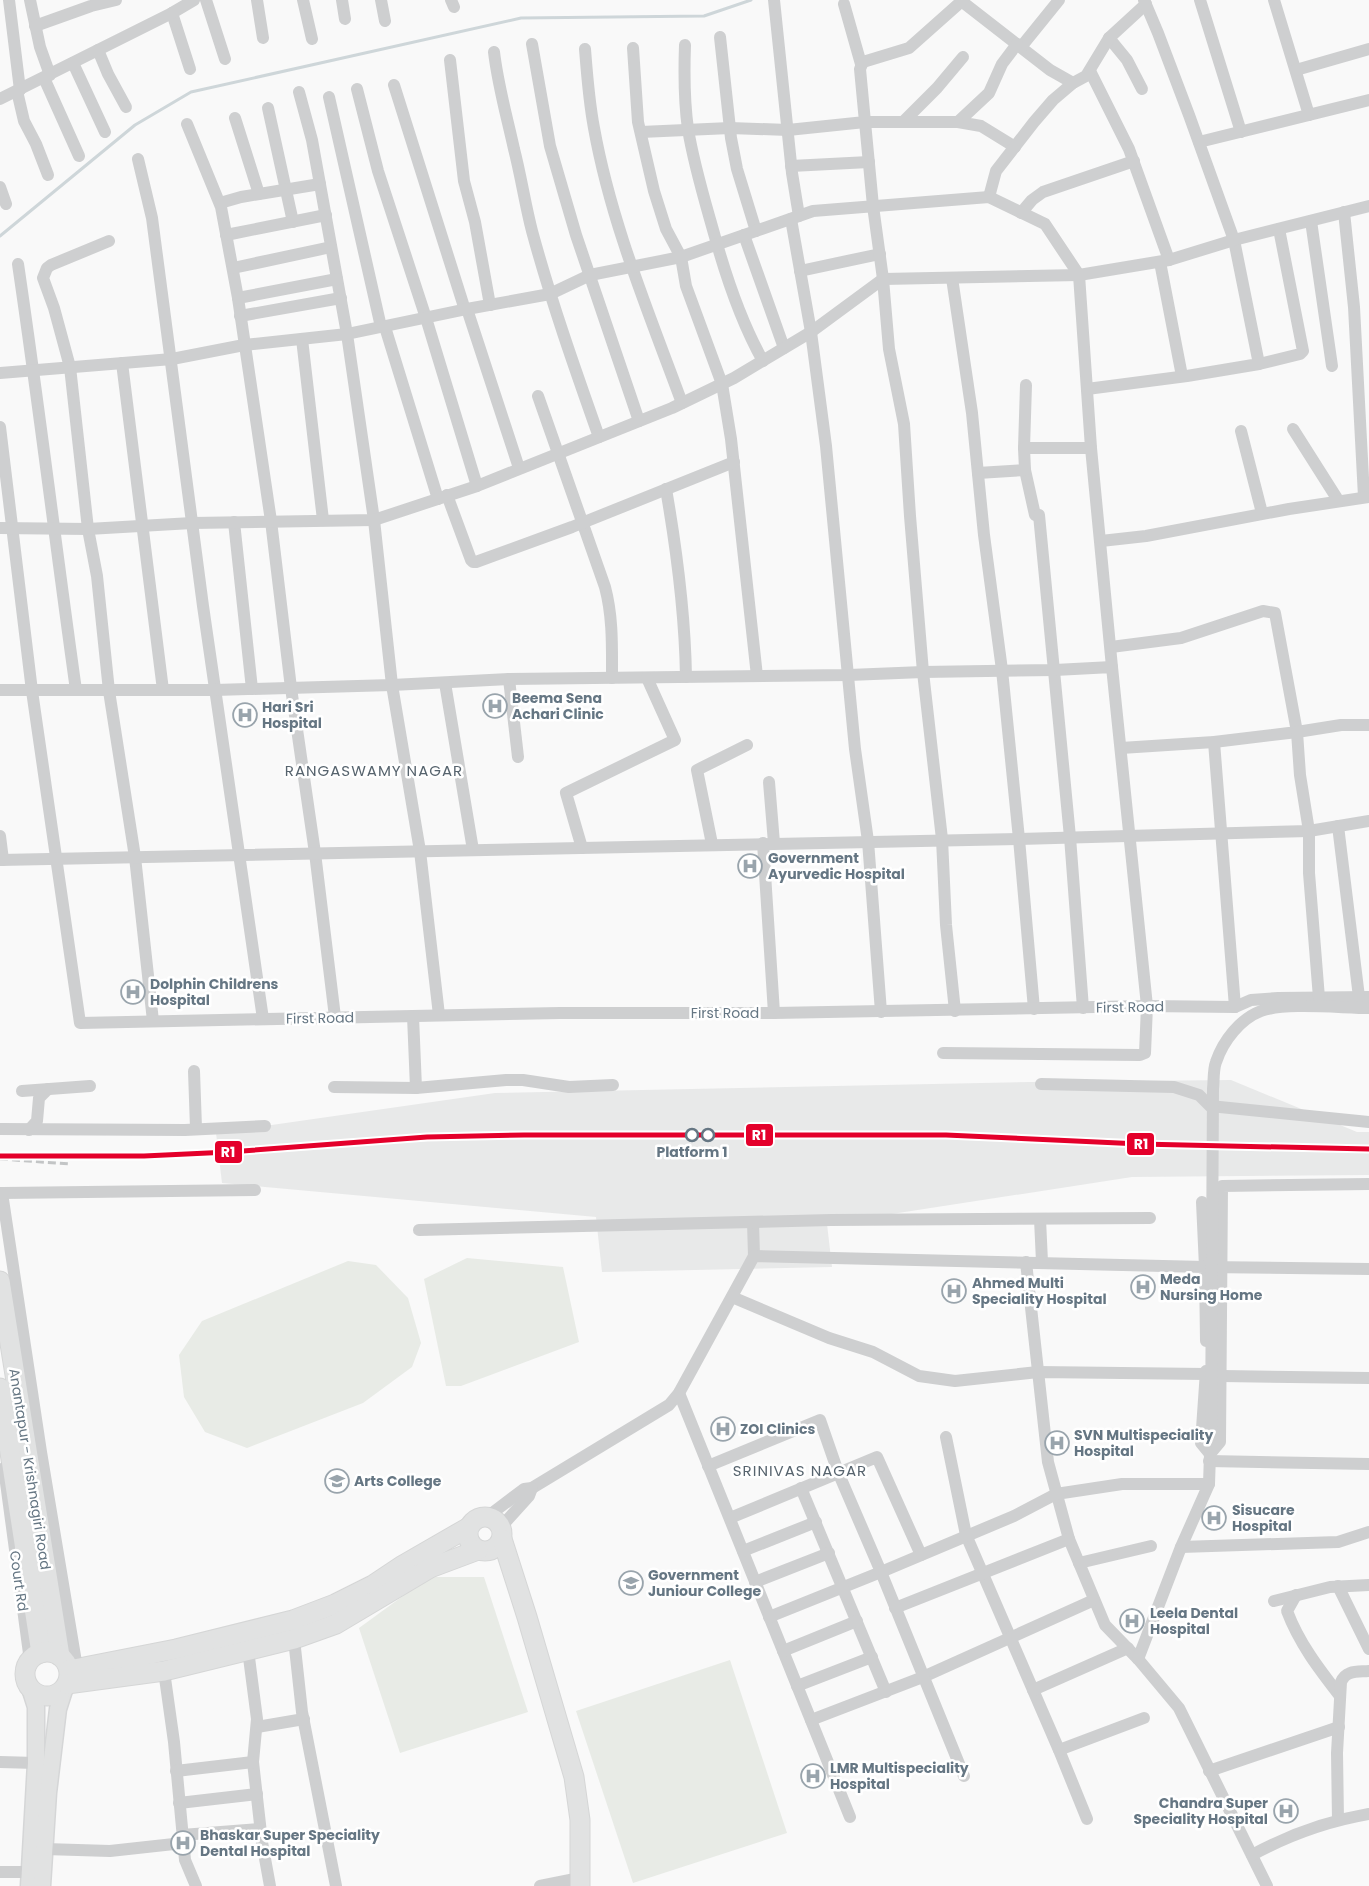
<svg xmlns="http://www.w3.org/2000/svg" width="1369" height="1886" font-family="Poppins,sans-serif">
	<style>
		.built { fill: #e8e9e9 }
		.green { fill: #e8ebe6 }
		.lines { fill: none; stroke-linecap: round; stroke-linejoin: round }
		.stream { stroke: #ced6d9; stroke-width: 3 }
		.major-casing { stroke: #d5d6d7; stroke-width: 19 }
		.highway-casing { stroke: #d5d6d6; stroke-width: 21 }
		.minor { stroke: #cecfd0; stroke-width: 12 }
		.major { stroke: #e1e2e2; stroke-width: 16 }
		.highway { stroke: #e1e2e2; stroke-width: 19 }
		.rail { stroke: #c3c5c6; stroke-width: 3; stroke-dasharray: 8 4; stroke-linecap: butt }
		.minor-bridge { stroke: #cecfd0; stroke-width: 12 }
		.rail-1-casing { stroke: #fff; stroke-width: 9 }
		.rail-1 { stroke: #e4002b; stroke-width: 5 }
		.stop-dot { fill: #fff; stroke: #657683; stroke-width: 2.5 }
		.labels { text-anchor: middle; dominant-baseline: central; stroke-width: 5; stroke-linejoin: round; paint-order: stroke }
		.poi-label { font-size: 14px; font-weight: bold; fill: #657683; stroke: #fff; text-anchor: start }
		.street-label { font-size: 14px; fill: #657683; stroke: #fff }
		.stop-label { font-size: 14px; font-weight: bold; fill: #657683; stroke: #fff }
		.neighbourhood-label { font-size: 15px; letter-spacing: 1px; fill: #57646e; stroke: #fff }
		.line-badge { stroke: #fff; stroke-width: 2 }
		.badge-label { font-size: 14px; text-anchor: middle; font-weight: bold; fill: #fff }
	</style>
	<rect width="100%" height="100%" fill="#f9f9f9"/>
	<path class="built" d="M1231,1080l126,52h12v43l-237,2 -305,47 5,43 -230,5 -6,-55 -374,-34 -6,-50 279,-40 535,-11z"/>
	<g class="green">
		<path d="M467,1258l96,9 16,75 -118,44h-15l-22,-107z"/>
		<path d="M348,1261l28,4 32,33 13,45 -9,24 -49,36 -116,45 -42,-16 -21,-35 -5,-42 23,-34z"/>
		<path d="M429,1577h55l44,135 -128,41 -41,-125z"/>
		<path d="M730,1660l57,173 -154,50 -57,-172z"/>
	</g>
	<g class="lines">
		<path class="stream" d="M0,236l135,-111 56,-33 330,-74 183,-2 47,-16"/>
		<g class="major-casing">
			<g id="major">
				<path d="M29,1886l7,-123v-56l-6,-19"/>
				<path d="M42,1886l6,-93 10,-84 7,-22"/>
			</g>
		</g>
		<g class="highway-casing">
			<g id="highway">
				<path d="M0,1281l60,375"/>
				<path d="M0,1388l41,265"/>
				<circle cx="485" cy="1534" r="17"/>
				<path d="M502,1539l25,78 47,160 6,43v66"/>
				<circle cx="47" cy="1674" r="22"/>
				<path d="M69,1670l107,-21 117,-29 42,-16 38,-19 30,-20 66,-38"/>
				<path d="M67,1684l97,-13 130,-32 42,-15 94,-56 48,-18"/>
			</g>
		</g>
		<g class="minor">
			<path d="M9,0l11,90"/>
			<path d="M30,0l10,47 10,28"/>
			<path d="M206,0l19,59"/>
			<path d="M257,0l6,38"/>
			<path d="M303,0l9,39"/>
			<path d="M342,0l3,19"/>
			<path d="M381,0l4,21"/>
			<path d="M451,0l3,7"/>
			<path d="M774,0l18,173 7,43"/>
			<path d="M960,0l90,70 23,13"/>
			<path d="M1200,0l41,132"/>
			<path d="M1274,0l35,115"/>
			<path d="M844,4l17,60"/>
			<path d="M172,13l18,56"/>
			<path d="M35,26l56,-20 25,-6"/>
			<path d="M720,37l11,101 6,31 19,62"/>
			<path d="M1109,38l18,22 15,29"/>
			<path d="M532,44l18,102 26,89 63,186"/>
			<path d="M685,45c-1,28 -1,56 3,84 6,37 17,72 27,108 12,43 26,85 48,124"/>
			<path d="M1021,47l38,-47"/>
			<path d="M633,48l5,74 16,69 12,38 15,28 5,29 36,98 9,55 26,237"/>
			<path d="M585,49c2,26 4,53 9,79 17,95 55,185 88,275"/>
			<path d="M98,50l10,24 18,33"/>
			<path d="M494,52c4,34 13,65 20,97 7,27 11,55 18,82 19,70 43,138 67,206"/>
			<path d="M450,60l14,121 11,41 15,83"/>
			<path d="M73,63l32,69"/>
			<path d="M1296,70l73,-21"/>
			<path d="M1090,71l39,78 40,111"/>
			<path d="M44,78l35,78"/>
			<path d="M394,85l71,225"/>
			<path d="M357,89l21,82 48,147 51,168"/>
			<path d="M17,91l7,30 12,23 12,31"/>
			<path d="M299,92l13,48 35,194 27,186 18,165 28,166 19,164"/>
			<path d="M329,97l52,230"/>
			<path d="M0,99l172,-86 22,-13"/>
			<path d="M268,108l25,114"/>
			<path d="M235,118l24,76"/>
			<path d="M903,122l34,-34 26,-31"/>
			<path d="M187,124l34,83 17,91 33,223 20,167 24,165 20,164"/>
			<path d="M641,132l89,-4 58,2 77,-8 -5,-53 3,-7 46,-14 54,-48"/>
			<path d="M1199,142l170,-42"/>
			<path d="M1015,147l-34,-21 -23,-4 31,-29 13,-29 15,-20"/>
			<path d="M138,159l14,59 51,388 60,413"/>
			<path d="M791,166l78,-4"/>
			<path d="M0,187l6,17"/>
			<path d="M989,197l7,-26 38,-49 19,-22 20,-17 13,-7 23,-38 37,-34"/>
			<path d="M220,203l21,-6 79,-13"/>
			<path d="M1344,212l10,95 10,190"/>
			<path d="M1021,213l11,-13 11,-8 91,-31"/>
			<path d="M791,219l20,113 15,114 29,303 13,92 13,171"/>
			<path d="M1311,221l21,145"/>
			<path d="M226,235l100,-20"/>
			<path d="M744,235l40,113"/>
			<path d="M109,241l-58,24 -4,3 -4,10 11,30 16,59 18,162 9,47 12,115 26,166 18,164"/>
			<path d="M1160,262l22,114"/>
			<path d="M18,264c21,142 38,284 58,426"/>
			<path d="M233,268l98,-21"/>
			<path d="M800,271l80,-17"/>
			<path d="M952,278l20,135 12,122 18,135 17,169 15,170"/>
			<path d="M238,298l99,-19"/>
			<path d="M467,309l52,159"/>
			<path d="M240,316l101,-18"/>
			<path d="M385,327l53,172"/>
			<path d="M302,339l21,181"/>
			<path d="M122,363l41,327"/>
			<path d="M1259,364l41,-10 3,-3 -24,-122"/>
			<path d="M0,373l172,-14 72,-14 103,-11 120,-25 83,-15 40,-19 91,-18 132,-46 176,-14 56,27 34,51 12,173 21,219"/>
			<path d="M1087,389l100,-13 72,-12 -25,-124 -45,-125 -31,-82 -14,-33"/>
			<path d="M538,396l67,191c8,30 7,60 7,91"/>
			<path d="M0,427l32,264 48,332 480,-10h214l373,-7 88,1 16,-7 27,-2 91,-1"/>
			<path d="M1293,429l45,71"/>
			<path d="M1241,431l21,82"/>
			<path d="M1024,448l2,-63"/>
			<path d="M1025,470l10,45"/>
			<path d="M978,473l47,-3 -1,-22h67"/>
			<path d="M666,489c11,63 19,125 20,188"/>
			<path d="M447,495l24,65 2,2h3l96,-35 162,-65"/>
			<path d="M1039,515l31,322 13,171"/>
			<path d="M234,522l18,167"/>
			<path d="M0,528l88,1 104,-6 182,-3 103,-34 195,-78 62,-30 77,-46 72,-53 196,-4 90,-15 65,-20 135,-34"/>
			<path d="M1101,541l45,-5 143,-27 80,-12"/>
			<path d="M1111,647l70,-9 82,-27 12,2 22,119 -83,10 -93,6"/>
			<path d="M509,679l9,78"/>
			<path d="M445,683l28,167"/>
			<path d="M0,690h215l177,-5 117,-6 340,-4 74,-3 132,-2 57,-3 35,339 -2,47 -5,2 -197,-2"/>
			<path d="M1214,742l21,265"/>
			<path d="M769,782l5,61"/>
			<path d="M1338,826l21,171"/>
			<path d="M0,836l3,24"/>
			<path d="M763,843l11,170"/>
			<path d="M712,844l-15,-74 50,-25"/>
			<path d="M582,848l-16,-55 109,-53 -28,-62"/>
			<path d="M0,860l1019,-21 290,-8 60,-10"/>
			<path d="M1319,998l-10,-125v-42l-9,-56 -3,-43 44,-7h28"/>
			<path d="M955,1011l-9,-86 -4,-86 -19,-167 -13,-156 -6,-92 -15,-75 -6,-70 -10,-73 -8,-84h93"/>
			<path d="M413,1016l3,72"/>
			<path d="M194,1071l2,57"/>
			<path d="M1041,1084l133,3 25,8 11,11 159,16"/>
			<path d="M334,1087l82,1 90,-8h17l46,7 44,-2"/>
			<path d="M22,1091l68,-5"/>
			<path d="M0,1129l185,1 80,-4"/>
			<path d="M29,1130l8,-9 2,-23 9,-9"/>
			<path d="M0,1193h2l39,259 36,216"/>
			<path d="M2,1193l253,-3"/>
			<path d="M1202,1202l3,65 164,2"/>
			<path d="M1040,1219l2,43"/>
			<path d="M753,1222l1,34"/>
			<path d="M419,1230l412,-10 319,-2"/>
			<path d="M1026,1262l22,200 21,77 36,86 33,34 41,49 88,178"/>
			<path d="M732,1297l97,41 44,14 46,24 36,5 83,-9 168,2"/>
			<path d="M1222,1376l147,2"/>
			<path d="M679,1393l171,424"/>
			<path d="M946,1437l20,98 93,215 28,69"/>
			<path d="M1210,1454l10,-12 2,-256 147,-2"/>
			<path d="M1209,1461l160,3"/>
			<path d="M708,1466l112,-46 18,52 43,100 -112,45"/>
			<path d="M4,1468l26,193"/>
			<path d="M801,1488l85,204"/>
			<path d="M487,1517l37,-28 8,-1 137,-83 10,-12 75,-137 451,11 1,74"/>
			<path d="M730,1518l147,-61 44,98"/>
			<path d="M501,1527l28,-31 3,-8"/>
			<path d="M1181,1547l157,-5 31,-10"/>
			<path d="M743,1551l73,-29"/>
			<path d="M1079,1563l72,-17"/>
			<path d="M755,1582l74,-29"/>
			<path d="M1338,1586l31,63"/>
			<path d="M1296,1595l-9,16c12,32 32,58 53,85"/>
			<path d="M1274,1601l56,-14 39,-2"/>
			<path d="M895,1608l174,-69"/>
			<path d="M294,1639l8,73 34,174"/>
			<path d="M248,1650l9,69 -4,43 9,80 8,44"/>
			<path d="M783,1651l74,-30"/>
			<path d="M160,1652l4,19 10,71 11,118 11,26"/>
			<path d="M1138,1659l43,-112 28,-63 1,-30 -9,-11 5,-72"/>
			<path d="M797,1686l75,-29"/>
			<path d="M1033,1690l95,-42"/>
			<path d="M811,1720l112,-43 171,-77"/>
			<path d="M257,1727l47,-8"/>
			<path d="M1059,1750l85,-32"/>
			<path d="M0,1762l36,1"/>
			<path d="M176,1771l77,-9"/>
			<path d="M1209,1771l130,-44"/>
			<path d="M964,1776l-83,-204 133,-56 42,-22 66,-10h87"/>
			<path d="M179,1803l78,-9"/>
			<path d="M1338,1820l-1,-67 4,-71c5,-12 16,-10 28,-11"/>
			<path d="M182,1835l78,-6"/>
			<path d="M45,1849l65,2 73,-8"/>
			<path d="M1252,1855c37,-20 76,-34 117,-41"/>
			<path d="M0,1872h30"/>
			<path d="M540,1886l40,-8"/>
		</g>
		<use href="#major" class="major"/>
		<use href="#highway" class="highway"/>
		<path class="rail" d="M0,1159l70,5"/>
		<path class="minor-bridge" d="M1211,1436l2,-347c1,-8 0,-19 3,-27 7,-21 24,-43 45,-51 24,-9 80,-3 108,-3"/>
		<g class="rail-1-casing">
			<path id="rail-1" d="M0,1156h144l85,-4 198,-15 97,-2h422l194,9 229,5"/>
		</g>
		<use href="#rail-1" class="rail-1"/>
	</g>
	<defs>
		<g id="hospital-ring" transform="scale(1.25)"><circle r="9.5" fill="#fff" stroke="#99a4ac" stroke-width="1.5"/><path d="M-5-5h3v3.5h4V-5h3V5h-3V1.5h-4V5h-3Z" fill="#99a4ac"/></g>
		<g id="university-ring" transform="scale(1.25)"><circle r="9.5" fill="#fff" stroke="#99a4ac" stroke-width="1.5"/><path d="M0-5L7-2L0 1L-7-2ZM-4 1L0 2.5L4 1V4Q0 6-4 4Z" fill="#99a4ac"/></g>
	</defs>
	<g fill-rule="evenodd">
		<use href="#hospital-ring" x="495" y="706"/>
		<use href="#hospital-ring" x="245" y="715"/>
		<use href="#hospital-ring" x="750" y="866"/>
		<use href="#hospital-ring" x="133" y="992"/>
		<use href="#hospital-ring" x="1143" y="1287"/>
		<use href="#hospital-ring" x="954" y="1291"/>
		<use href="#hospital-ring" x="723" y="1429"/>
		<use href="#hospital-ring" x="1057" y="1443"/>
		<use href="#university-ring" x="337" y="1481"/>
		<use href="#hospital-ring" x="1214" y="1518"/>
		<use href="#university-ring" x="631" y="1583"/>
		<use href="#hospital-ring" x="1132" y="1621"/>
		<use href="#hospital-ring" x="813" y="1776"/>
		<use href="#hospital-ring" x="1286" y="1811"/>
		<use href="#hospital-ring" x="183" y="1843"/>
	</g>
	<g class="stop-dot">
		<circle cx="692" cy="1135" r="6"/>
		<circle cx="708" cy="1135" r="6"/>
	</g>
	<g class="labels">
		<g class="poi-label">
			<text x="512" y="698">Beema Sena<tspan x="512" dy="16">Achari Clinic</tspan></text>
			<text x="262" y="707">Hari Sri<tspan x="262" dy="16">Hospital</tspan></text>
			<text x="768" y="858">Government<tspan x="768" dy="16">Ayurvedic Hospital</tspan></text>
			<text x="150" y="984">Dolphin Childrens<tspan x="150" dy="16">Hospital</tspan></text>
			<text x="1160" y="1279">Meda<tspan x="1160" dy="16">Nursing Home</tspan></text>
			<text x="972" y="1283">Ahmed Multi<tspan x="972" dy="16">Speciality Hospital</tspan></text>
			<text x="740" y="1429">ZOI Clinics</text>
			<text x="1074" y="1435">SVN Multispeciality<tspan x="1074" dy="16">Hospital</tspan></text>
			<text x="354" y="1481">Arts College</text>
			<text x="1232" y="1510">Sisucare<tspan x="1232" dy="16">Hospital</tspan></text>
			<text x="648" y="1575">Government<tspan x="648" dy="16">Juniour College</tspan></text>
			<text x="1150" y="1613">Leela Dental<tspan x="1150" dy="16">Hospital</tspan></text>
			<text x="830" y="1768">LMR Multispeciality<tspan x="830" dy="16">Hospital</tspan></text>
			<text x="1268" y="1803" text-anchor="end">Chandra Super<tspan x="1268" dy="16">Speciality Hospital</tspan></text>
			<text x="200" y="1835">Bhaskar Super Speciality<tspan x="200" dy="16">Dental Hospital</tspan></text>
		</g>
		<g class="street-label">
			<text transform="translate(1130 1007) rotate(-1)">First Road</text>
			<text x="725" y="1013">First Road</text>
			<text transform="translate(320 1018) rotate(-1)">First Road</text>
			<text transform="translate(30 1469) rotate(81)">Anantapur - Krishnagiri Road</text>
			<text transform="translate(19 1581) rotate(82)">Court Rd</text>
		</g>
		<g class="stop-label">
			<text x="692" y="1152">Platform 1</text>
		</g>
		<g class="neighbourhood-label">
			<text x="374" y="770">RANGASWAMY NAGAR</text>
			<text x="800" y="1470">SRINIVAS NAGAR</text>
		</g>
	</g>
	<g class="line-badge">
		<rect x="745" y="1123" width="29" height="24" rx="5" fill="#e4002b"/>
		<rect x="1126" y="1132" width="29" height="24" rx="5" fill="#e4002b"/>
		<rect x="214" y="1140" width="29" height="24" rx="5" fill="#e4002b"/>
	</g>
	<g class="badge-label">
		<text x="759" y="1140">R1</text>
		<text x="1141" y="1149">R1</text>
		<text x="228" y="1157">R1</text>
	</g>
</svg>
